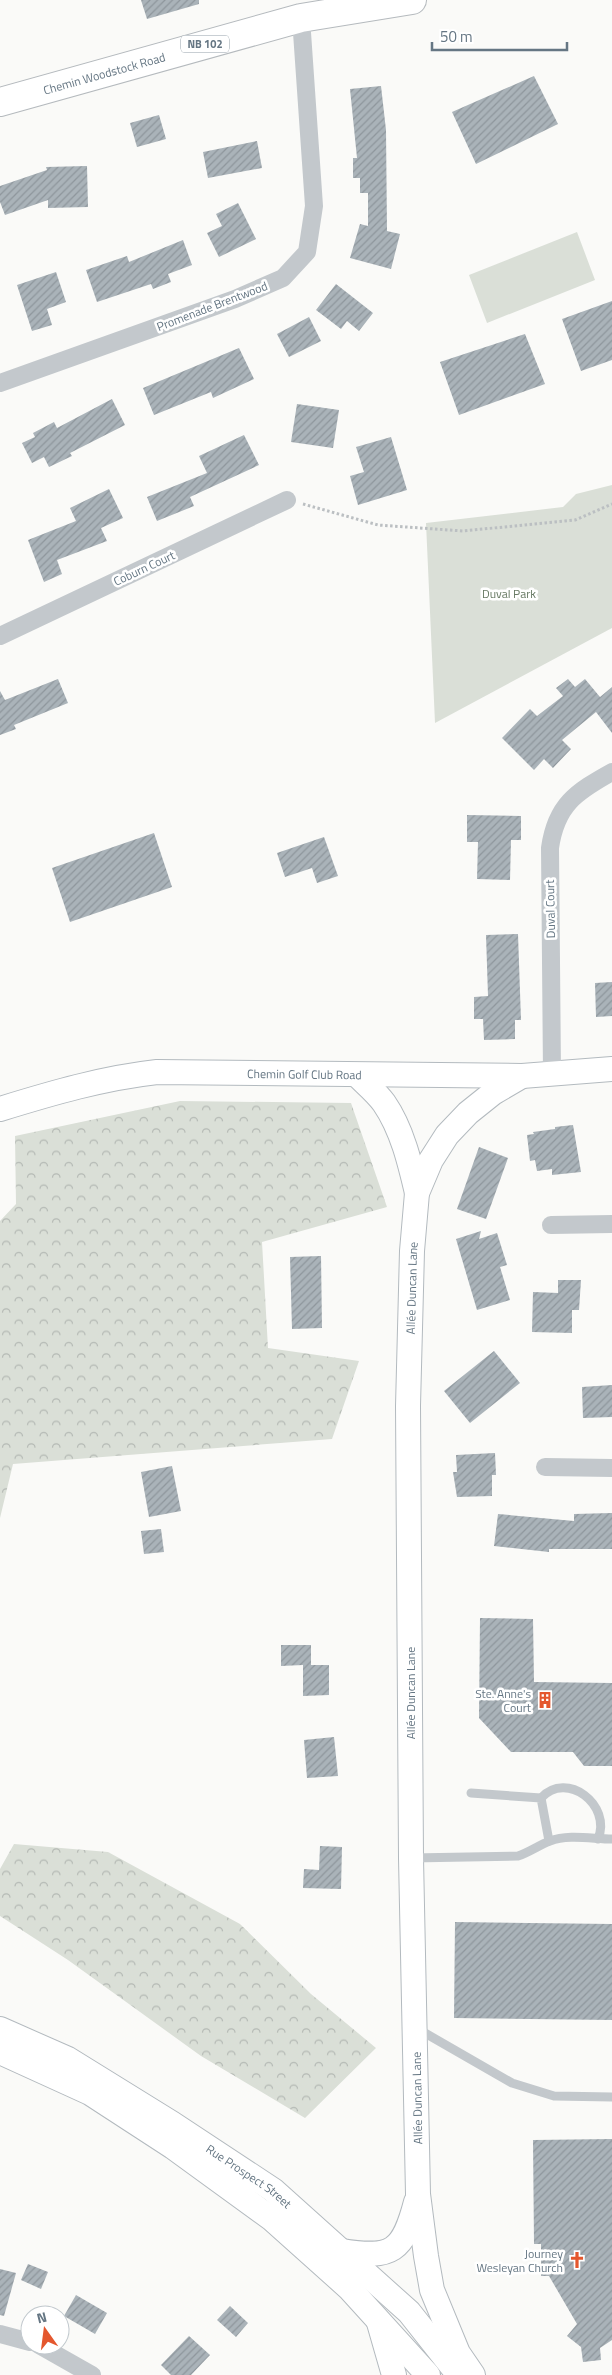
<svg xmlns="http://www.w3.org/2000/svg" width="612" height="2375" font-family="'Titillium Web',sans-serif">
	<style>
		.forest { fill: url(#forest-crowns) }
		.park { fill: #dadfd7 }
		.building { fill: url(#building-hatch) }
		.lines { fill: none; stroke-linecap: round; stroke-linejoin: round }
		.secondary-casing { stroke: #b3babf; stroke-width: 26 }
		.primary-casing { stroke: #b5babe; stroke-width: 30 }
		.path { stroke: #bbbfc2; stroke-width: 3; stroke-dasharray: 2.5 2.5; stroke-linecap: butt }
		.lane { stroke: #c3c8cc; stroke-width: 9 }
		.street { stroke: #c3c8cc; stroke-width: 18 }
		.secondary { stroke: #fff; stroke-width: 24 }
		.primary { stroke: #fff; stroke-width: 28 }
		.labels { text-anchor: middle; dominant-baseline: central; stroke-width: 5; stroke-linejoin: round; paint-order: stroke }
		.shield { fill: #fff; stroke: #939fa8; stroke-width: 1 }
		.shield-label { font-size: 11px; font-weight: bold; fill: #657683 }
		.street-label { font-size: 12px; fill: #657683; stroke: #fff }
		.park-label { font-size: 12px; fill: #687a64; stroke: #fff }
		.poi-label { font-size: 12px; fill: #657683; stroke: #fff; text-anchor: end }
	</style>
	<defs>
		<pattern id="forest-crowns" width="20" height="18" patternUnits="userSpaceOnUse" patternTransform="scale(1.25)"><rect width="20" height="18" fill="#dadfd7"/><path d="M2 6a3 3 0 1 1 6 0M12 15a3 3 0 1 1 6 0" fill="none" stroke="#b4b9b4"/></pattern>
		<pattern id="building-hatch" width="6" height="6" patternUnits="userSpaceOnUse" patternTransform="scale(1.25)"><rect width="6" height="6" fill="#aab3b9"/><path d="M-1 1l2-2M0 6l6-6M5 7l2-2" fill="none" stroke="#8e969c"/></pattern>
	</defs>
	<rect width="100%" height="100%" fill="#fafaf8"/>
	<g class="forest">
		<path d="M180,1101l171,2 36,104 -125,35 6,106 91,13 -27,78 -319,25 -13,54v-297l16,-17 -1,-68z"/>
		<path d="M14,1844l94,8 132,72 71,70 65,54 -71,70 -104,-62 -133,-96 -68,-44v-47z"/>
	</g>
	<g class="park">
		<path d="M577,232l18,48 -108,43 -18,-48z"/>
		<path d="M612,485v143l-177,95 -9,-200 137,-16 13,-13z"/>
	</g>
	<g class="building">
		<path d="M141,0h58v4l-52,15z"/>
		<path d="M534,76l24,48 -82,40 -24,-52z"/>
		<path d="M381,86l5,44 1,101 13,3 -9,35 -41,-11 10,-34 8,2v-33h-8v-15h-7v-20h4l-7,-69z"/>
		<path d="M159,115l7,24 -29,8 -7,-24z"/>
		<path d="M257,141l5,27 -54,10 -5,-26z"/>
		<path d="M87,166l1,41 -40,1v-8l-43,15 -5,-13v-16l47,-16 -1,-3z"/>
		<path d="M238,203l18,36 -37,18 -12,-24 15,-7 -6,-12z"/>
		<path d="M183,240l9,25 -24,9 3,8 -18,7 -2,-5 -54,18 -11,-32 41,-14 2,6z"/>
		<path d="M56,272l10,30 -19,7 5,16 -20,6 -15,-46z"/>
		<path d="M336,284l37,29 -14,18 -12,-10 -6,8 -25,-19z"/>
		<path d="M612,301v59l-31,11 -19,-52z"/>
		<path d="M309,317l12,24 -32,16 -12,-23z"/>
		<path d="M525,334l20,50 -86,31 -19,-53z"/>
		<path d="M239,348l15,31 -41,19 -2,-6 -57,23 -11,-27z"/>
		<path d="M112,399l13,26 -55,28 2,3 -23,11 -5,-10 -12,6 -10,-20 13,-6 -2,-4 21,-11 3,6z"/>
		<path d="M297,404l42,6 -6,38 -42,-6z"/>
		<path d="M244,435l15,30 -69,32 4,9 -37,15 -10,-24 60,-24 -8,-17z"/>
		<path d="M391,437l16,53 -49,15 -8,-29 14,-4 -8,-25z"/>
		<path d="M109,489l14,29 -22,10 6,13 -50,19 5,14 -18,8 -16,-42 48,-19 -6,-13z"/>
		<path d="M58,679l10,24 -54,22 2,4 -16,6v-44l5,9z"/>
		<path d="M568,679l7,8 10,-8 15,18 12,-10v46l-16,-21 -34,28 9,9 -18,19 -9,-9 -10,11 -32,-32 28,-29 7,7 26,-20 -7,-8z"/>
		<path d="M467,815l54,1v24h-10l-1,40 -33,-1 1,-37h-11z"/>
		<path d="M154,833l18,54 -102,35 -18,-54z"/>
		<path d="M324,837l14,39 -21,7 -5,-15 -27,9 -8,-24z"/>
		<path d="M518,934l3,86h-6v19l-31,1 -1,-21h-9v-22l14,-1 -2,-61z"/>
		<path d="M612,982v34l-16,1 -1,-34z"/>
		<path d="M573,1125l8,47 -29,3v-6l-15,2 -2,-11 -5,1 -3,-26 7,-1 -1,-2 22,-3v-2z"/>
		<path d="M479,1147l29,11 -22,61 -29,-10z"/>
		<path d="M481,1231l-2,8 18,-6 10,32 -7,2 10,33 -33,10 -21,-71z"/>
		<path d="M321,1256l1,72 -30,1 -2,-72z"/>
		<path d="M558,1280h23l-2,30h-7v23l-40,-1 1,-40 25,1z"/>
		<path d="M494,1351l26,32 -50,40 -26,-32z"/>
		<path d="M612,1385v32l-29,1 -1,-31z"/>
		<path d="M495,1453l1,22h-4v21l-35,1 -4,-25h4l-1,-17z"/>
		<path d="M172,1466l9,45 -32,6 -8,-45z"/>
		<path d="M612,1513v36h-63v3l-55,-6 4,-32 76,7v-7z"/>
		<path d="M161,1529l3,23 -20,2 -3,-23z"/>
		<path d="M480,1618l53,1 1,63 78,1v83h-28l-11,-14h-62l-32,-34z"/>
		<path d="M281,1645h30v20h18v30l-26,1v-31l-22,1z"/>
		<path d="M334,1737l4,39 -31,2 -3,-38z"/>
		<path d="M320,1846l22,1 -1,42 -38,-1 1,-19 15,1z"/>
		<path d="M455,1922l157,2v96l-158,-2z"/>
		<path d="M612,2139v201l-12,8 1,12 -18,2 -2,-15 -14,-11 10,-12 -28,-48h-8v-32h-7l-1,-104z"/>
		<path d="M28,2264l20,8 -7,17 -20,-9z"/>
		<path d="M0,2269l16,4 -12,43 -4,-1z"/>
		<path d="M76,2295l31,18 -12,21 -31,-18z"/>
		<path d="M230,2306l18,17 -12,14 -19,-17z"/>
		<path d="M189,2336l21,19 -19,20h-20l-10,-10z"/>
	</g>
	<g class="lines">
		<g class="secondary-casing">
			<g id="secondary">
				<path d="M357,1075c9,9 20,18 27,28 18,26 26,60 33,90"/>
				<path id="s1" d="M0,1109c52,-16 103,-31 157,-37l365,4 90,-7"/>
				<path id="s2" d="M0,2029l68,30 105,65 100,66 136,122 49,62"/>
				<path d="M0,2052l90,41 83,54 99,72 77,69 79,87"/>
				<path d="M342,2251c50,8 61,1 74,-49"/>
				<path d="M379,2323l15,52"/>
				<path id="s3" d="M473,2375l-15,-22 -26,-63 -6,-34 -8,-62 -7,-336 -3,-452 4,-155 5,-58 14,-33 16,-25 21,-22 25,-20 29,-17"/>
			</g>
		</g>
		<g class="primary-casing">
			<g id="primary">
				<path id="s4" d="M0,102l301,-84 111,-18"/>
			</g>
		</g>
		<path class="path" d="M303,504l75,21 85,6 112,-11 37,-16"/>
		<g class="lane">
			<path d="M471,1793l70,5 8,43"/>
			<path d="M541,1798c26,-28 71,7 57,41"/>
			<path d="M411,1858l107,-2c12,-4 21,-11 32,-15 18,-7 43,-2 62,-2"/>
			<path d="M418,2029l94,54 42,13 58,1"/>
		</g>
		<g class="street">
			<path d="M0,383l235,-84 48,-21 24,-26 7,-46 -13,-188"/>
			<path d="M0,636l287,-136"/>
			<path d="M552,1074l-2,-226c6,-43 26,-56 62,-76"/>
			<path d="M551,1225l61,-1"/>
			<path d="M545,1467l67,1"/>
			<path d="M0,2334l30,8"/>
			<path d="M39,2345l53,30"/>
		</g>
		<use href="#secondary" class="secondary"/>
		<use href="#primary" class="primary"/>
	</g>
	<defs>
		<g id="building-bare" transform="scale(1.35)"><path d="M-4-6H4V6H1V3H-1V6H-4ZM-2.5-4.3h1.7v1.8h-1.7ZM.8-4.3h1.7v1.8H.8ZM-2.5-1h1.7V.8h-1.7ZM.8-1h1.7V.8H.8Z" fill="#e4572e" stroke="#fff" stroke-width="2.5" paint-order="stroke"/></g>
		<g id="church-bare" transform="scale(1.35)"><path d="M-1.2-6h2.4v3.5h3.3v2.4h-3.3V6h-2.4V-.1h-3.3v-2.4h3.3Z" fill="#e4572e" stroke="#fff" stroke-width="2.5" paint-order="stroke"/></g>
	</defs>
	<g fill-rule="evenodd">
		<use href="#building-bare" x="545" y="1700"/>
		<use href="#church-bare" x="577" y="2260"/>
	</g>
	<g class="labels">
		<rect class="shield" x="181" y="35.5" width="48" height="17" rx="4"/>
		<g class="shield-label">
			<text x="205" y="44">NB 102</text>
		</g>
		<g class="street-label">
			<text stroke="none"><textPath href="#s4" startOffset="108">Chemin Woodstock Road</textPath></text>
			<text transform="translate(212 306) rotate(-21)">Promenade Brentwood</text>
			<text transform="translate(144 568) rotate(-25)">Coburn Court</text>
			<text transform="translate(550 909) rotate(-91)">Duval Court</text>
			<text stroke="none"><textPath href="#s1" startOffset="309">Chemin Golf Club Road</textPath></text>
			<text stroke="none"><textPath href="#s3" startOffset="1098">Allée Duncan Lane</textPath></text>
			<text transform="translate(410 1693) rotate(-90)">Allée Duncan Lane</text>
			<text transform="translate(417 2098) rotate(-91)">Allée Duncan Lane</text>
			<text stroke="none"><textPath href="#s2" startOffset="290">Rue Prospect Street</textPath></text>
		</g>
		<g class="park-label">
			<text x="509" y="593">Duval Park</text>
		</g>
		<g class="poi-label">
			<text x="531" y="1693">Ste. Anne's<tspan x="531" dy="14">Court</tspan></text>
			<text x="563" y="2253">Journey<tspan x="563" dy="14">Wesleyan Church</tspan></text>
		</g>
	</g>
	<g transform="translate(45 2330) rotate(346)"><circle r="24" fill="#ffffff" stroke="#c1c8cd"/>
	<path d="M0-4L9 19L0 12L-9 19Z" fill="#e4572e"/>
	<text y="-8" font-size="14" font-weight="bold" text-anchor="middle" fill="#657683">N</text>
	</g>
	<path d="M432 42v8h135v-8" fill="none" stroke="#657683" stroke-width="2.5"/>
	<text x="440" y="42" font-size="15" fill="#657683" stroke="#ffffff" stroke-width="4" paint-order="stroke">50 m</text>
</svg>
